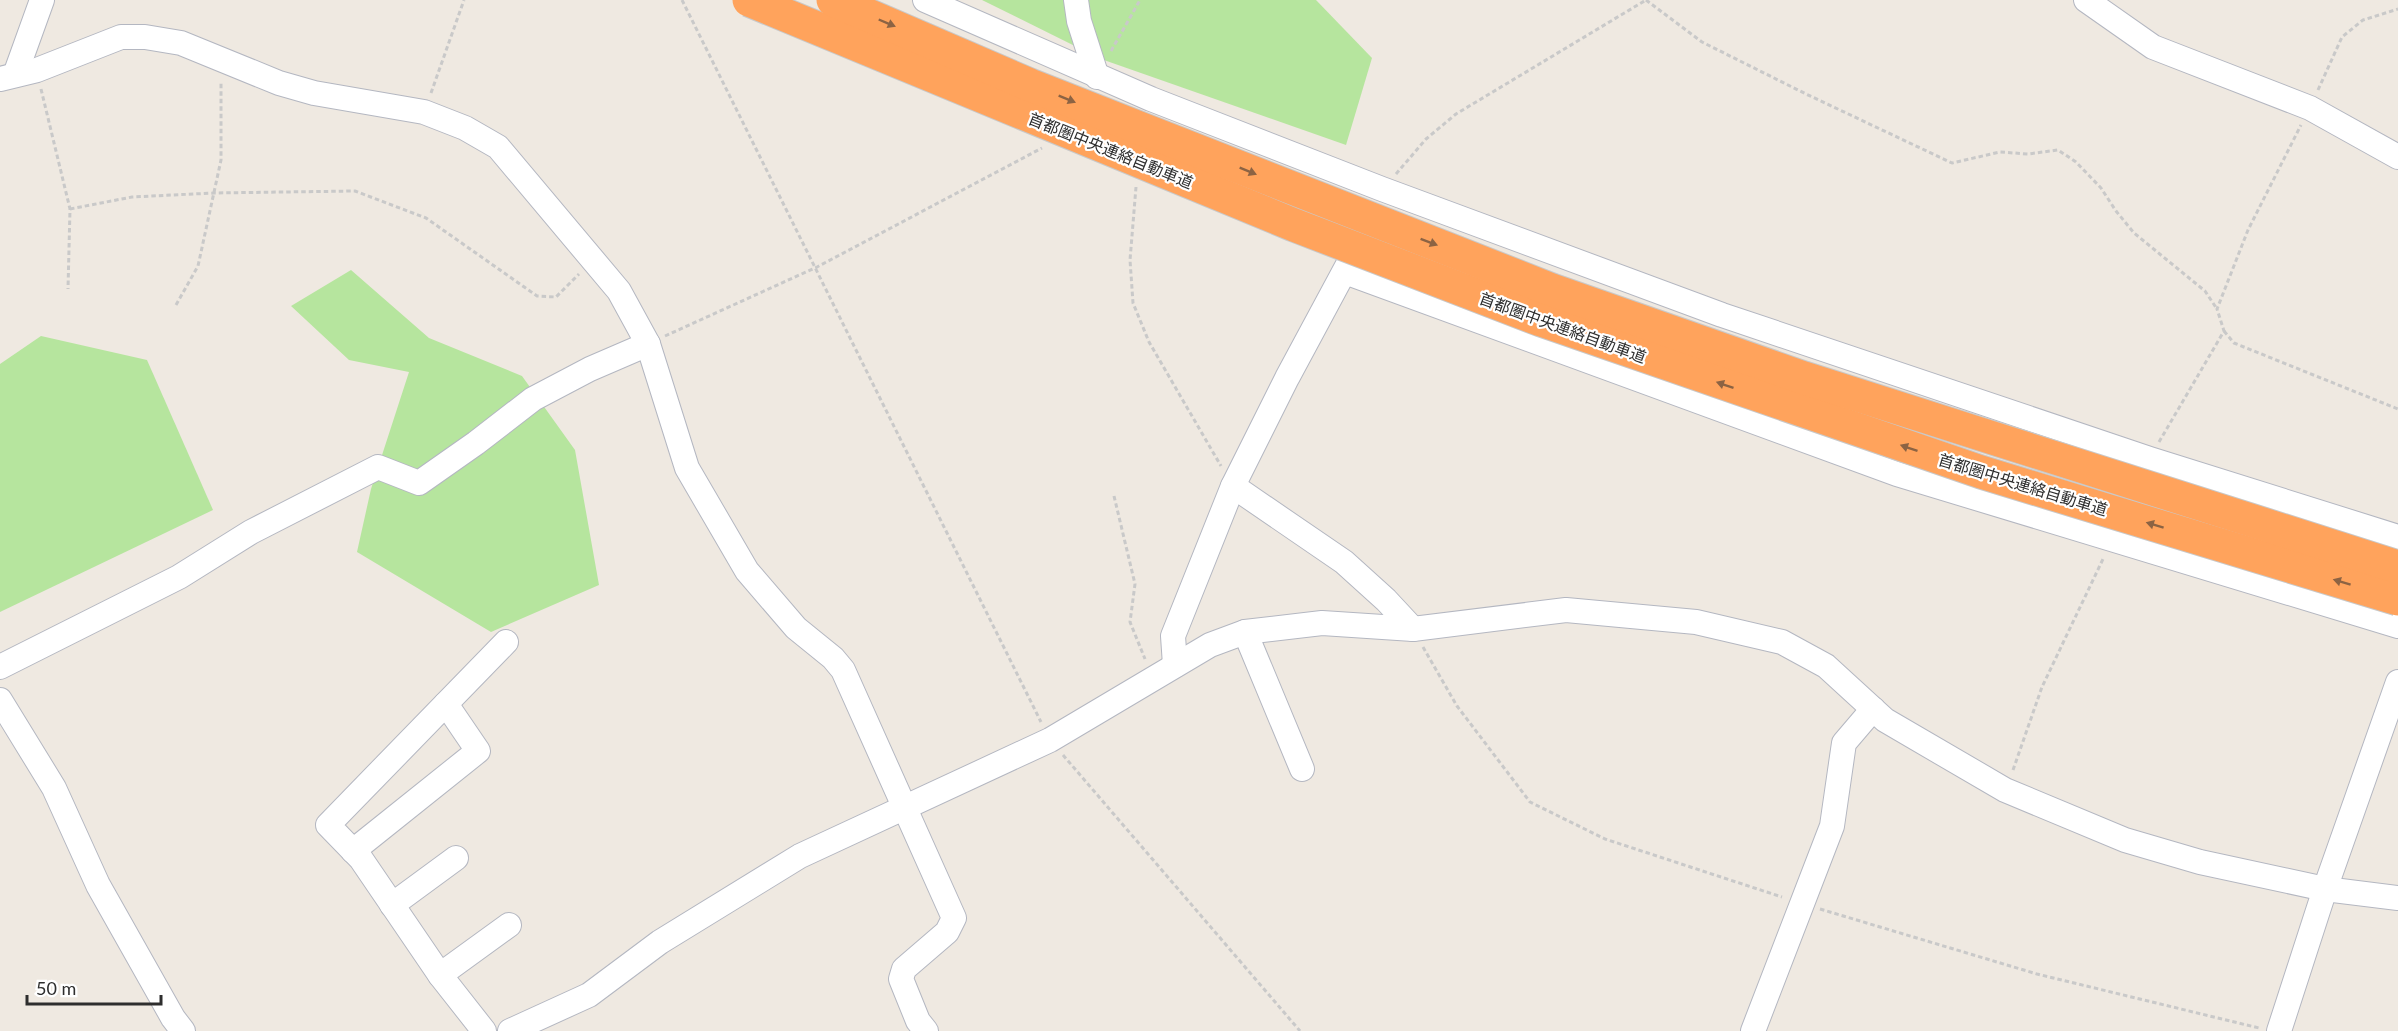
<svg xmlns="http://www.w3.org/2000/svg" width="2398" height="1031" font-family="Lato,'Noto Sans JP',sans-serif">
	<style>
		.green { fill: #b6e59e }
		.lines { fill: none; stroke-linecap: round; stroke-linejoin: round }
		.minor-casing { stroke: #b4b7c1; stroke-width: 26 }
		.path { stroke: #c9c9c9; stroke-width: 3; stroke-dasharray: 4.5 3; stroke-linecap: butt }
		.minor { stroke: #fff; stroke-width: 24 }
		.highway-bridge-casing { stroke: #c9c9c9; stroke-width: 35; stroke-linecap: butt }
		.highway-bridge { stroke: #ffa35c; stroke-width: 33 }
		.oneway { fill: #8c6343 }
		.labels { text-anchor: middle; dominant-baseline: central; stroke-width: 4.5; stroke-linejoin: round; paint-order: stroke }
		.street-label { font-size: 16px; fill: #2e2e2e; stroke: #fff }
	</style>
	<rect width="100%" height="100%" fill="#efe9e1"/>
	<g class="green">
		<path d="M982,0h334l56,58 -26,87 -245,-86z"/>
		<path d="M351,270l78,68 93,38 53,74 24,135 -108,47 -134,-80 14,-63 38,-117 -60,-12 -58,-54z"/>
		<path d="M41,336l106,24 66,150 -213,102v-248z"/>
	</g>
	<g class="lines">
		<g class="minor-casing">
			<g id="minor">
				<path d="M925,0l226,99 231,90 340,126 428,144 248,78"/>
				<path d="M1076,0l3,21 18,56"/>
				<path d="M2086,0l67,47 157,61 88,49"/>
				<path d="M15,75l27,-75"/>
				<path d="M0,79l37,-9 84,-33h24l36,6 98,40 35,10 110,19 41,16 33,19 121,144 29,53 39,124 60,103 49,57 37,30 10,12 111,248 -7,14 -43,37 -3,10 17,42 8,10"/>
				<path d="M1345,272l552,202 501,152"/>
				<path d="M1233,486l111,76 42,38 27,29"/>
				<path d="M1245,632l57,137"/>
				<path d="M1175,665l-2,-29 60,-150 54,-108 65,-121"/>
				<path d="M0,667l179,-90 72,-45 127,-65 41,16 57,-40 57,-44 57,-30 58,-25"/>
				<path d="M0,700l54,88 44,97 75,133 10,13"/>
				<path d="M353,851l125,-100 -32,-47"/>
				<path d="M392,905l64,-47"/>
				<path d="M440,975l69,-50"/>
				<path d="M484,1031l-44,-56 -79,-116 -33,-34 178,-183"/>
				<path d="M510,1031l79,-36 71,-53 140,-86 250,-116 160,-95 35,-13 77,-9 91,6 153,-19 130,12 86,20 44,24 59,54 120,70 120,50 75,22 125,27 73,9"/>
				<path d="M1753,1031l79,-205 12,-83 29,-34"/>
				<path d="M2279,1031l46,-142 73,-207"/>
			</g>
		</g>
		<g class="path">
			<path d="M682,0l359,722"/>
			<path d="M1646,0l56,42 104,52 146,69 48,-11 28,2 30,-4 18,12 25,26 15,23 18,22 71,58 12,18"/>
			<path d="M1111,51l29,-51"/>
			<path d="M41,89l29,120 -2,80"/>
			<path d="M2318,90l24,-53 21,-17 35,-11"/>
			<path d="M431,93l33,-93"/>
			<path d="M1396,174l30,-35 30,-25 190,-114"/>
			<path d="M1136,187l-6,73 3,43 16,39 72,124"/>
			<path d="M70,209l62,-12 82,-4 141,-2 71,27 111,78 19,1 23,-23"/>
			<path d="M176,305l22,-39 23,-106v-77"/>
			<path d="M2224,331l10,12 164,66"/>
			<path d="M665,336l152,-69 225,-119"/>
			<path d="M2159,442l65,-111 -7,-22 31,-79 53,-105"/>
			<path d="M1114,496l21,88 -5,38 15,37"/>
			<path d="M1423,647l34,59 73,96 75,37 177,58"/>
			<path d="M1063,755l237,276"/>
			<path d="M2013,770l29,-83 61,-128"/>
			<path d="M1820,909l217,65 222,54"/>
		</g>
		<use href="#minor" class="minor"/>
		<g class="highway-bridge-casing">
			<g id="highway-bridge">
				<path d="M749,0l545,225 247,95 440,152 417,127"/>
				<path d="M833,0l197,85 522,205 252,88 594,189"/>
			</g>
		</g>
		<use href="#highway-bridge" class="highway-bridge"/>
	</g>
	<defs><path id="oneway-solid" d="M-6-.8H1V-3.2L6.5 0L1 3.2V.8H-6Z" transform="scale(1.5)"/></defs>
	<g class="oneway">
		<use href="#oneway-solid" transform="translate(887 23) rotate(23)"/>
		<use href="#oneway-solid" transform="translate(1067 99) rotate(22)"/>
		<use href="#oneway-solid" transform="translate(1248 171) rotate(22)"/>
		<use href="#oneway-solid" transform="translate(1429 242) rotate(21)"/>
		<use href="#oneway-solid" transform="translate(1725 385) rotate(-161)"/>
		<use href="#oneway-solid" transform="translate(1909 448) rotate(-161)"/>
		<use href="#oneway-solid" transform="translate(2155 525) rotate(-163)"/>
		<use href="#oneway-solid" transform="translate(2342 582) rotate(-163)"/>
	</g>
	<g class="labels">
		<g class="street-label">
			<text transform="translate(1111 150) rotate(22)">首都圏中央連絡自動車道</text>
			<text transform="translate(1563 327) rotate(20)">首都圏中央連絡自動車道</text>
			<text transform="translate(2023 484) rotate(17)">首都圏中央連絡自動車道</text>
		</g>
	</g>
	<path d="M27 995v9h134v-9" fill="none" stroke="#2e2e2e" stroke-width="3"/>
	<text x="36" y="995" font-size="18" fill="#2e2e2e" stroke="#ffffff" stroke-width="4.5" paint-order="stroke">50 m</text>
</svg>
